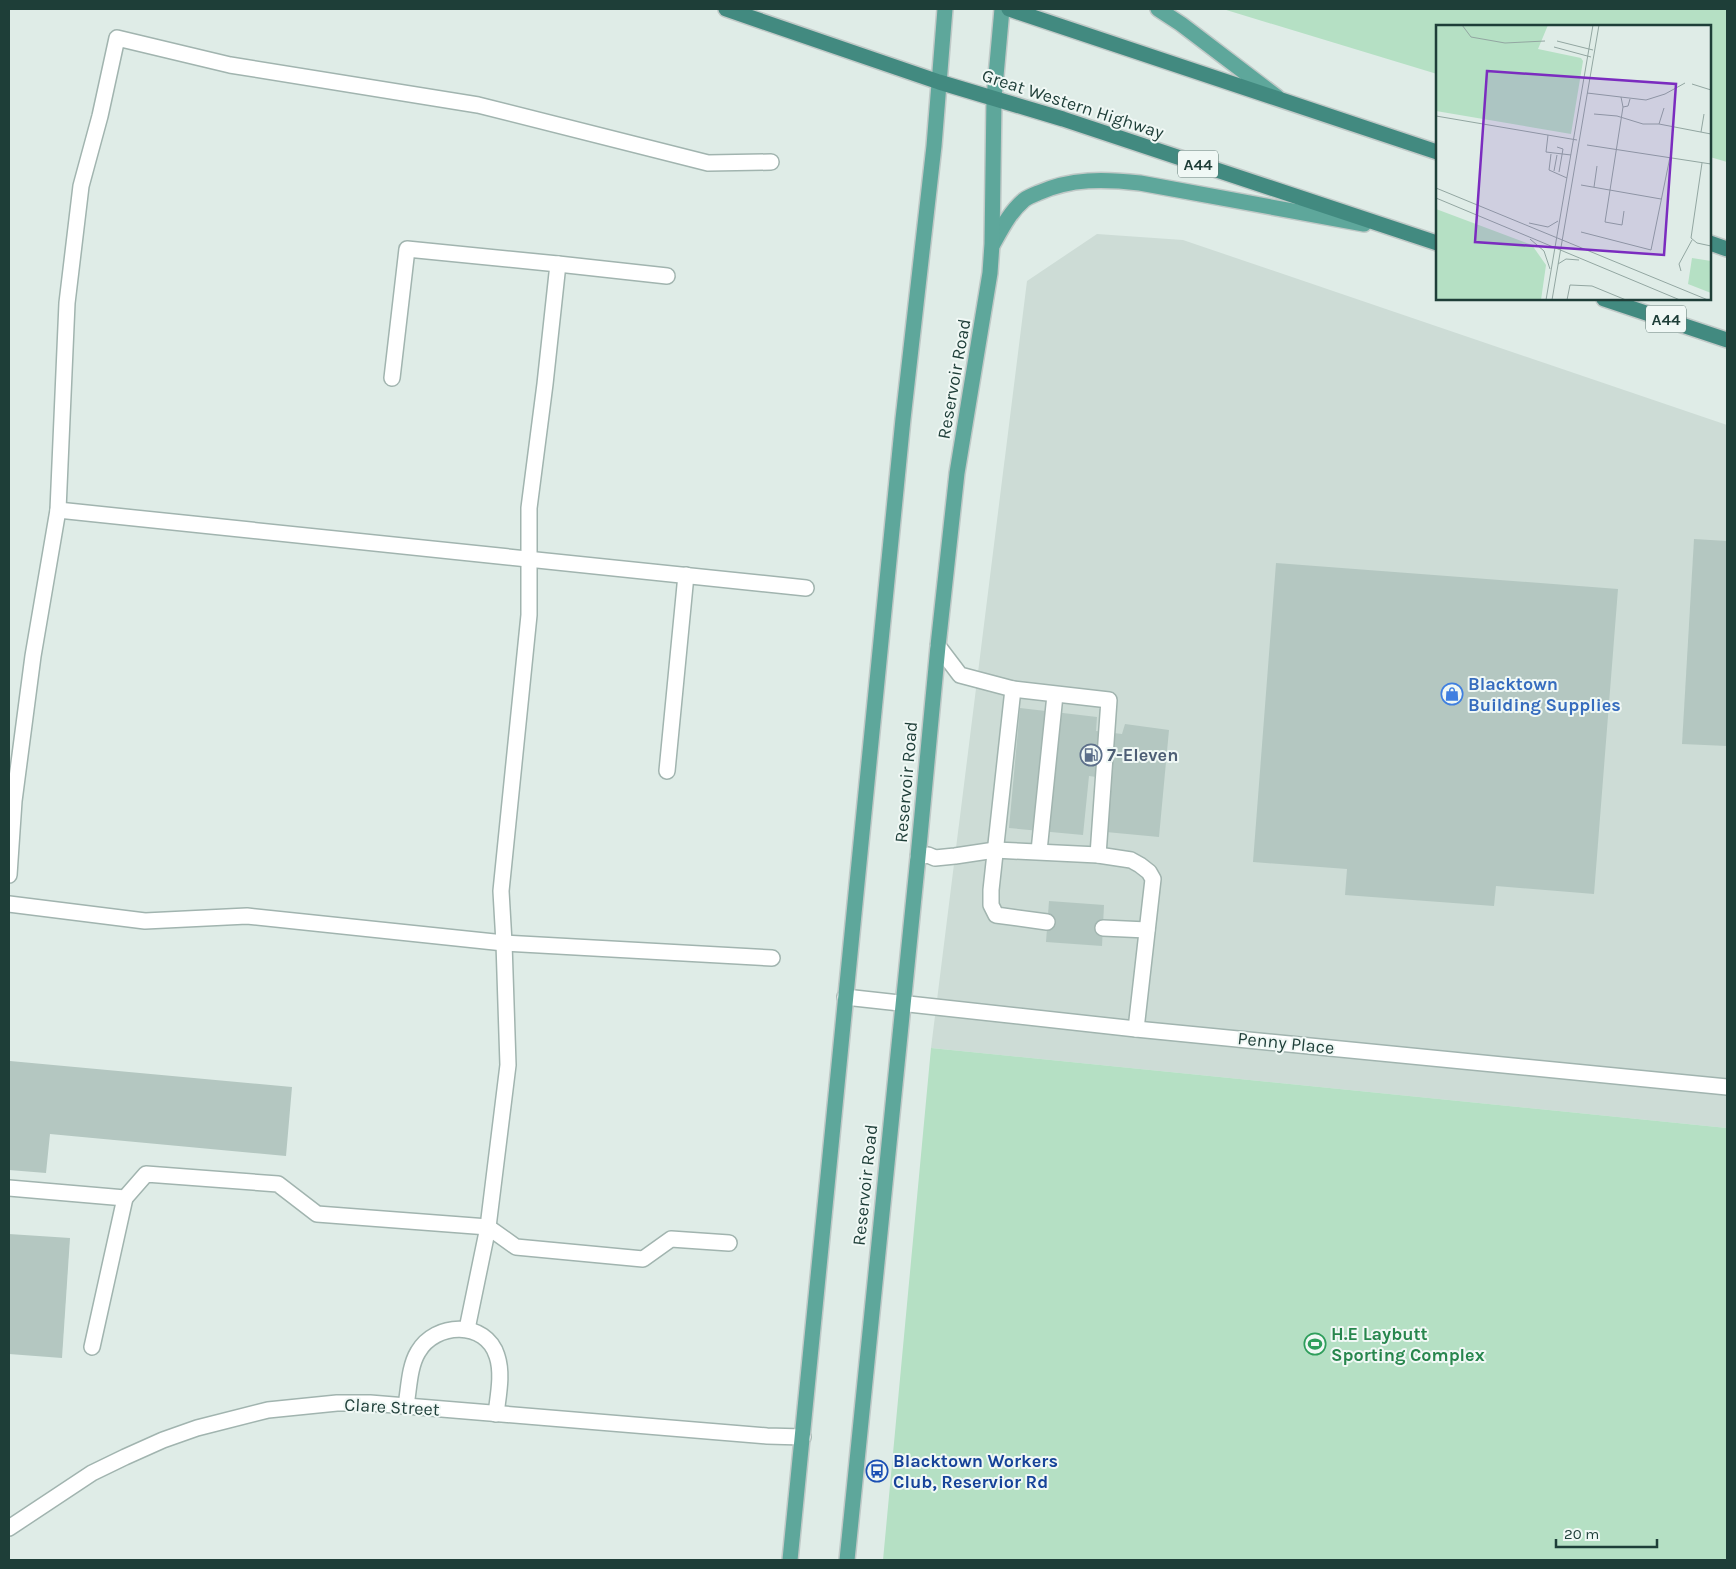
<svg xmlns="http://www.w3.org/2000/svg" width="1736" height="1569" font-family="Karla,sans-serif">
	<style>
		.built { fill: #cddcd6 }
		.green { fill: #b5e0c4 }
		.building { fill: #b4c7c1 }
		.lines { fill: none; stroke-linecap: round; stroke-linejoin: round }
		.service-casing { stroke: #a1b4af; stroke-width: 18 }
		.minor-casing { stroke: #a1b4af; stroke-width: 18 }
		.primary-casing { stroke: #c0c9c7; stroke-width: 18 }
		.trunk-casing { stroke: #c0c9c7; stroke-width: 18 }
		.service { stroke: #fff; stroke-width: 15 }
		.minor { stroke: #fff; stroke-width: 15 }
		.primary { stroke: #5ea79b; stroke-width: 15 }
		.trunk { stroke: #428a80; stroke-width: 15 }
		.labels { text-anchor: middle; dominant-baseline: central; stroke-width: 4; stroke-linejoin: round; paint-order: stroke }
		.shield { fill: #f0f8f5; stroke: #5d7671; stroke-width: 1 }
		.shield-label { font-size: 16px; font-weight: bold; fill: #1e3e38 }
		.street-label { font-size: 18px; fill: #1e3e38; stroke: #f0f8f5 }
		.shop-label { font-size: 18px; font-weight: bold; fill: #366cbe; stroke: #f0f8f5; text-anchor: start }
		.service-label { font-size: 18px; font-weight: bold; fill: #4e5e75; stroke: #f0f8f5; text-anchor: start }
		.leisure-label { font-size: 18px; font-weight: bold; fill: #27864d; stroke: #f0f8f5; text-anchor: start }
		.transit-label { font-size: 18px; font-weight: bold; fill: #164399; stroke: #f0f8f5; text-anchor: start }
		.inset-road { fill: none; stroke: #92a6a1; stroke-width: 1 }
		.view { fill: #7b2cbf; fill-opacity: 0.15; stroke: #7b2cbf; stroke-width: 2.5 }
		.inset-edge { fill: none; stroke: #1e3e38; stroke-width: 2.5 }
	</style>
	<rect width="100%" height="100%" fill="#dfece7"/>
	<path class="built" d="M1097,234l86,6 544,185v703l-796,-80 96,-767z"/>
	<g class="green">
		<path d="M1223,9h504v153l-17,-5v-131h-273v48z"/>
		<path d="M931,1048l796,80v432h-844z"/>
	</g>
	<g class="building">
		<path d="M1694,539l33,2v205l-45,-2z"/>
		<path d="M1276,563l342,26 -24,305 -98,-8 -2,20 -149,-11 2,-26 -94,-7z"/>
		<path d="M1020,708l77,9 -1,14 26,3 3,-10 44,6 -10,107 -53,-5 5,-53 -22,-3 -6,59 -74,-7z"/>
		<path d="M1049,901l55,4 -2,41 -56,-4z"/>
		<path d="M10,1061l282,26 -6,69 -236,-22 -4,39 -37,-3z"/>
		<path d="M9,1234l61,4 -8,120 -53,-4z"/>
	</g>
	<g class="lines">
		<g class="service-casing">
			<g id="service">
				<path d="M558,264l109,12"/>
				<path d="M392,378l15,-129 151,15 -13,120 -16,124v107l-28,276 3,52 4,122 -20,162 -21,102"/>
				<path d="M58,510l748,78"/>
				<path d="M938,646l22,29 53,14 96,11 -11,155"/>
				<path d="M1013,689l-22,201v15l5,10 51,7"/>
				<path d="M667,771l19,-196"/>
				<path d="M1039,851l16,-156"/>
				<path d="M918,857l10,-2 7,3 20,-2 40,-6 103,5 33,5 9,5 9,7 4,7 -17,150"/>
				<path d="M9,875l5,-74 19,-145 25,-146 9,-207 14,-117 19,-70 17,-78 113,27 248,40 230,58 63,-1"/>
				<path d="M9,904l136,17 102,-5 257,27 268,15"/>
				<path d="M1103,928l44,2"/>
				<path d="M9,1188l116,10 21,-24 132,10 39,30 171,13 28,20 127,12 28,-20 58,4"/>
				<path d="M92,1347l33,-149"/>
				<path d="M406,1405c3,-16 3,-38 12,-53 17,-30 68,-32 79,4 6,18 1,40 -1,58"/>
			</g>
		</g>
		<g class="minor-casing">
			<g id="minor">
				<path d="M845,997l291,32 591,58"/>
				<path d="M9,1528l83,-55 33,-16 38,-17 34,-12 71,-18 69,-7h33l397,33 36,1"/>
			</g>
		</g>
		<g class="primary-casing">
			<g id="primary">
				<path d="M1158,9l23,15 96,73"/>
				<path d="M993,244c9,-16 17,-32 31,-44 4,-3 9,-5 14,-7 33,-15 67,-14 102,-10l224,41"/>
				<path d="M790,1560l113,-1141 31,-273 11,-137"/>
				<path d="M847,1560l71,-703 20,-211 19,-173 33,-200 2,-29 2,-146 8,-89"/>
			</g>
		</g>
		<g class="trunk-casing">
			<g id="trunk">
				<path d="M726,9l213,73 124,37 374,124"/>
				<path d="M1009,9l428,143"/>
				<path d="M1710,243l17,6"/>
				<path d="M1604,299l123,41"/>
			</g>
		</g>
		<use href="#service" class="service"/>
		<use href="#minor" class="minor"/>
		<use href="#primary" class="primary"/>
		<use href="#trunk" class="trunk"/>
	</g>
	<defs>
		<g id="shop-ring" transform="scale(1.125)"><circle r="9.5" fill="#f0f8f5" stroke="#3f7fe0" stroke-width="1.5"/><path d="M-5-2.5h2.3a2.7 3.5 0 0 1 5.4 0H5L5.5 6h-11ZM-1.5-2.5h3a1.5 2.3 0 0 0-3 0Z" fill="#3f7fe0"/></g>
		<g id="fuel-ring" transform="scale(1.125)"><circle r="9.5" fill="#f0f8f5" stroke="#5c6f8a" stroke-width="1.5"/><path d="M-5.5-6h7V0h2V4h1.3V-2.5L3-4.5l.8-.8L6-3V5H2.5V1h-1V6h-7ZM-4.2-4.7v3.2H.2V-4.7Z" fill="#5c6f8a"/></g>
		<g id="stadium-ring" transform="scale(1.125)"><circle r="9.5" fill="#f0f8f5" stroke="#2e9e5b" stroke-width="1.5"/><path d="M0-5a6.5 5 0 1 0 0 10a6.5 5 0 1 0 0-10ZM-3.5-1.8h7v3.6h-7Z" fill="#2e9e5b"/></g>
		<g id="bus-ring" transform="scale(1.125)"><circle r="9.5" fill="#f0f8f5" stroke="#1a4fb4" stroke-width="1.5"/><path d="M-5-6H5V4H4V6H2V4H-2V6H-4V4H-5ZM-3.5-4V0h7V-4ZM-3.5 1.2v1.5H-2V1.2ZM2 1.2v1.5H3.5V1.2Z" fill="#1a4fb4"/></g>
	</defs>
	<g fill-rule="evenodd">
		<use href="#shop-ring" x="1452" y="694"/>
		<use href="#fuel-ring" x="1091" y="755"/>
		<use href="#stadium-ring" x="1315" y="1344"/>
		<use href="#bus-ring" x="877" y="1471"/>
	</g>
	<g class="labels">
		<g class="shield">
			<rect x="1178" y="150.5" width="40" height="27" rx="4"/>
			<rect x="1646" y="305.5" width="40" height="27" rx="4"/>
		</g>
		<g class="shield-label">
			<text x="1198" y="164">A44</text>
			<text x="1666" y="319">A44</text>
		</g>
		<g class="street-label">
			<text transform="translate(1073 104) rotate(18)">Great Western Highway</text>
			<text transform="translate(954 379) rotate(-80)">Reservoir Road</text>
			<text transform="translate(906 782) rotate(-85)">Reservoir Road</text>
			<text transform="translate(1286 1043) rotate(6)">Penny Place</text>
			<text transform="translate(865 1185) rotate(-84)">Reservoir Road</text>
			<text transform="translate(392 1407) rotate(3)">Clare Street</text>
		</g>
		<g class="shop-label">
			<text x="1468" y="684">Blacktown<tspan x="1468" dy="21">Building Supplies</tspan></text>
		</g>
		<g class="service-label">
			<text x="1107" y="755">7-Eleven</text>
		</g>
		<g class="leisure-label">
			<text x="1331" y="1334">H.E Laybutt<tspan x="1331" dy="21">Sporting Complex</tspan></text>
		</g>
		<g class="transit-label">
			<text x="893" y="1461">Blacktown Workers<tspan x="893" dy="21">Club, Reservior Rd</tspan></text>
		</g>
	</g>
	<g transform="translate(1436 25)">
		<rect width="275" height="275" fill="#dfece7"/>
		<path d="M0,0h112l-10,24 43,9 2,3 -12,73 -135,-23zM0,184l96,36 14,20 -5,35h-105zM256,233l19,3v32l-23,-9z" fill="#b5e0c4"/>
		<path class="inset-road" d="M26,0l9,12 34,6 40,-2M121,16l36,9M118,22l37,10M256,59l19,6M151,68l59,7 19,-6 20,-11M185,72l2,10 5,-1 2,-7M187,82l-18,115 17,3 2,-14M158,89l23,2 26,8h16l52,10M0,91l141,24M223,99l5,-16M265,107l3,-18M112,110l-2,17 25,3M151,120l124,19M121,122l6,2 -4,23M115,129l-2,16 18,8M266,138l-11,75 6,5 14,3M118,146l3,-16M145,160l80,14M158,162l3,-21M0,163l272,112M0,173l244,102M93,198l19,4 10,-6M145,207l70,18 19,-93M94,214l14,12 6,18M122,239l8,-5 13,1M245,246l-2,-7 13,-24M110,275l47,-275M116,275l47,-275M131,275l3,-15 22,1 34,14"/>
		<path class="view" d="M51,46l189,13 -12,171 -189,-13z"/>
		<rect width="275" height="275" class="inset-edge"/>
	</g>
	<rect width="1736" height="1569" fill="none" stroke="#1e3e38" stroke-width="20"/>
	<path d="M1556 1539v8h101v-8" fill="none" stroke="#1e3e38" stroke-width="2.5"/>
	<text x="1564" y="1539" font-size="15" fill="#1e3e38" stroke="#f0f8f5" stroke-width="4" paint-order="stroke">20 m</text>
</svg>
